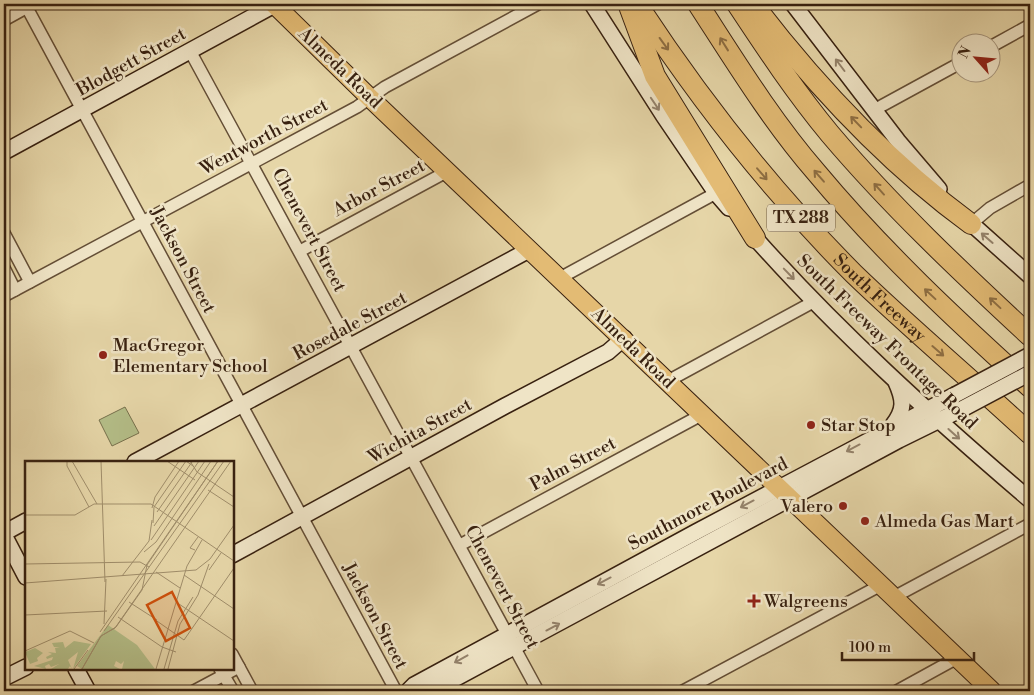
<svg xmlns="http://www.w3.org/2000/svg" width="1034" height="695" font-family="'Libre Bodoni',serif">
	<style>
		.green { fill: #b4be88; stroke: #76704c }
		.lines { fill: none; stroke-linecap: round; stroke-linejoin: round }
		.street-casing { stroke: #644e36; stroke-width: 14 }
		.secondary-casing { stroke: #382110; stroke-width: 18 }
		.primary-casing { stroke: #382110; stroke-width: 20 }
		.highway-casing { stroke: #382110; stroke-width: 22 }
		.street { stroke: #efe4c6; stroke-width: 11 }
		.secondary { stroke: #efe4c6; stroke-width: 15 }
		.primary { stroke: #e3bb74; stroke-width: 18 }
		.highway { stroke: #e3bb74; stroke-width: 20 }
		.secondary-bridge-casing { stroke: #382110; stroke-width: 18; stroke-linecap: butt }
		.secondary-bridge { stroke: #efe4c6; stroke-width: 15 }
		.oneway { stroke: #8e6e42 }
		.oneway2 { stroke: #94826b }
		.poi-dot { fill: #8f2418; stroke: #efe4c6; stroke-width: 2 }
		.labels { text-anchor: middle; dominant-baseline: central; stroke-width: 5; stroke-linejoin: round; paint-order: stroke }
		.shield { fill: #efe4c6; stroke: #6f5c47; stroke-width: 1 }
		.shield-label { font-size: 16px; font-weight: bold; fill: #382110 }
		.street-label { font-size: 18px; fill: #382110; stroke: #efe4c6 }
		.poi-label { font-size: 18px; fill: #382110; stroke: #efe4c6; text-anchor: start }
		.inset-road { fill: none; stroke: #a08e6b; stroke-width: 1 }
		.view { fill: #ce510d; fill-opacity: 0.15; stroke: #ce510d; stroke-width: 2.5 }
		.inset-edge { fill: none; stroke: #382110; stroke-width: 2.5 }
	</style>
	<rect width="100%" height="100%" fill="#e6d6a8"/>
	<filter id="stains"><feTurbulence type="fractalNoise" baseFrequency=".004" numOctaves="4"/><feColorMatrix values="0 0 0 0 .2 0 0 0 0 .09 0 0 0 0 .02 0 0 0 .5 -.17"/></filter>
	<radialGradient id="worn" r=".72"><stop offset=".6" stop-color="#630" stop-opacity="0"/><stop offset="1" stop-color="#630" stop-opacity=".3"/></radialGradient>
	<path class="green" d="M125,407l14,26 -27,13 -13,-26z"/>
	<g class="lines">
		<g class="street-casing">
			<g id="street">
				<path d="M25,4l371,687"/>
				<path d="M4,20l29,-16"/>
				<path d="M992,46l38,-21"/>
				<path d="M190,51l348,640"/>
				<path d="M874,110l88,-48"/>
				<path d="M971,224l19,-16 40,-23"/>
				<path d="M4,233l26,49"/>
				<path d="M300,251l148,-80"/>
				<path d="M4,268l11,22"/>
				<path d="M560,278l156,-85"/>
				<path d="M4,296l353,-189 28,-20 153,-83"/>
				<path d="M668,381l147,-80"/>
				<path d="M460,545l243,-131"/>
				<path d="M894,597l136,-73"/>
				<path d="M232,654l20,37"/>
				<path d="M220,669l13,22"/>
				<path d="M194,691l45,-24"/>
				<path d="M683,691l198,-106"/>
				<path d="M897,691l60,-33"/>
			</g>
		</g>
		<g class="secondary-casing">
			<g id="secondary">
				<path d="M592,4l71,111 53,78 13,15"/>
				<path d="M793,4l105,137 41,48"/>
				<path d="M4,152l272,-148"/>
				<path d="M964,217l66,59"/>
				<path d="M749,231c84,96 184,186 281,269"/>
				<path d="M893,425c12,-16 11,-25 3,-43"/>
				<path d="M135,462l394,-212"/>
				<path d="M4,533l22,-12"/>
				<path d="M4,535l22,42"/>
				<path d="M232,555l273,-149 103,-54 16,-14"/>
				<path d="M76,669l12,22"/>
				<path d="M4,678l22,-11"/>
				<path d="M408,691l6,-6 282,-153 259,-137"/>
				<path d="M432,691l467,-251 63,-31"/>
			</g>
		</g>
		<g class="primary-casing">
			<path id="primary" d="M274,4l95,93 623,594"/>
		</g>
		<g class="highway-casing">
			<g id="highway">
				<path id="s1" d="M637,4c63,96 135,188 217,270 57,55 118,106 176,160"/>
				<path d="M698,4c37,57 73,116 118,168 65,78 139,147 214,215"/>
				<path d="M737,4c29,44 59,89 93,130 61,72 131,138 200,202"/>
				<path d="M753,4c62,81 135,159 218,220"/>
				<path d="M629,6l26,70 100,162"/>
			</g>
		</g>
		<use href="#street" class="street"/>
		<use href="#secondary" class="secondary"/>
		<use href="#primary" class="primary"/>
		<use href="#highway" class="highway"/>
		<g class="secondary-bridge-casing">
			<g id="secondary-bridge">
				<path d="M955,395l75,-40"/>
				<path d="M962,409l68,-36"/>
			</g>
		</g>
		<use href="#secondary-bridge" class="secondary-bridge"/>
	</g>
	<defs><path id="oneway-shaft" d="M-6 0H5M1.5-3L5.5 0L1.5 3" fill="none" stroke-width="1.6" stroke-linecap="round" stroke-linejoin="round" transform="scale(1.25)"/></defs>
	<g class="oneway">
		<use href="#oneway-shaft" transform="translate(664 44) rotate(54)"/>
		<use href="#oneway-shaft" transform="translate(724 44) rotate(-122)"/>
		<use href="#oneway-shaft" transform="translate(856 122) rotate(-134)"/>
		<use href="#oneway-shaft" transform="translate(762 174) rotate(49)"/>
		<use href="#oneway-shaft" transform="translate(819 176) rotate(-131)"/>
		<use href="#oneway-shaft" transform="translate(879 189) rotate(-132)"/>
		<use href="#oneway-shaft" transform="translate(930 294) rotate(-137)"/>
		<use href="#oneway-shaft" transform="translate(995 303) rotate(-137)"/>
		<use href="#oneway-shaft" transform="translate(938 351) rotate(41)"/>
	</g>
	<g class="oneway2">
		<use href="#oneway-shaft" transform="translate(840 65) rotate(-127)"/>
		<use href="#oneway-shaft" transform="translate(655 104) rotate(56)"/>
		<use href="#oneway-shaft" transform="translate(987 238) rotate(-139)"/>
		<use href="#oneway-shaft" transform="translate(789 274) rotate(46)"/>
		<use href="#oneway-shaft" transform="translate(954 434) rotate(42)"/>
		<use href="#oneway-shaft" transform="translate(853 448) rotate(152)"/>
		<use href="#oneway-shaft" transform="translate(747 504) rotate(152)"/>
		<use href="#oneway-shaft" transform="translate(604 581) rotate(152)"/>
		<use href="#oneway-shaft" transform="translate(553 627) rotate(-28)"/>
		<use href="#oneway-shaft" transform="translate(461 659) rotate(151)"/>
	</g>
	<g class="poi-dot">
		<circle cx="103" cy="355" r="5"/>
		<circle cx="811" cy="425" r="5"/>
		<circle cx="843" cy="506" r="5"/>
		<circle cx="865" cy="521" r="5"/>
		<path d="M751.5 593.5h5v5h5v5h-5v5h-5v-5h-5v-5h5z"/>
	</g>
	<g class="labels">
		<rect class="shield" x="767" y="204.5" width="68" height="27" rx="4"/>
		<g class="shield-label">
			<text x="801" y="218">TX 288</text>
		</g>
		<g class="street-label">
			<text transform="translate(131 62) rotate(-29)">Blodgett Street</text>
			<text transform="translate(340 68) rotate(44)">Almeda Road</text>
			<text transform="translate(264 137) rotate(-28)">Wentworth Street</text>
			<text transform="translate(379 188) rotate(-28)">Arbor Street</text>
			<text transform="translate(309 230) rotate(62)">Chenevert Street</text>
			<text transform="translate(183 260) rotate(62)">Jackson Street</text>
			<text stroke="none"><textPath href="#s1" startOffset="382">South Freeway</textPath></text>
			<text transform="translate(350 326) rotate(-28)">Rosedale Street</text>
			<text transform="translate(887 342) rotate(44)">South Freeway Frontage Road</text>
			<text transform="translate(633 348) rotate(44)">Almeda Road</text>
			<text transform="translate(420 431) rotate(-29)">Wichita Street</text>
			<text transform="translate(573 464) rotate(-28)">Palm Street</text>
			<text transform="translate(708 504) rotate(-28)">Southmore Boulevard</text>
			<text transform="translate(502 587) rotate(62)">Chenevert Street</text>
			<text transform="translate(375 616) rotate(62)">Jackson Street</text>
		</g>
		<g class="poi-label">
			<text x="113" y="345">MacGregor<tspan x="113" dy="21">Elementary School</tspan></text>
			<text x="821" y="425">Star Stop</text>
			<text x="833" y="506" text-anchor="end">Valero</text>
			<text x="875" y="521">Almeda Gas Mart</text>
			<text x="764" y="601">Walgreens</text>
		</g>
	</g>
	<g transform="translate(25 461)">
		<rect width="209" height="209" fill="#e6d6a8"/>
		<path d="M83,164l29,20 18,24h-33l2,-8 -3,3 -5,-3 -2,5 6,3h-38l-5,-3zM49,180l17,3 -18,25 5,-17 -10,8 4,9 -2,-3 -2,3h-17l8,-5 -8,3 -2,-3 -4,2 1,3 -12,-3 18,-6 1,-3 -6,2 -1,-2 6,-3 -4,-2 8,1 -1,-5 5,-1h-6l-2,-4 11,-1 2,6zM10,187l8,5 -6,5 1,3 -8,3 -5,-12z" fill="#b4be88"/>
		<path class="inset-road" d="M42,0v5l22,41M47,0l25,43M76,0l4,121M142,0l28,19M165,0l7,11 37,25M183,29l26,17M129,46l32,-46 7,5M127,47l3,-11 24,-36M132,51l35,-50M0,54h50l19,-11h57l83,57M128,62l1,-16M129,65l45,-65M126,79l54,-79M170,89l-5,-2 8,-11M119,91l12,-10 55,-81M0,103l115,-2 9,5M184,109l12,-17M131,111l24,16M159,114l50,34M97,115l27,-35 3,-21M0,122l171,-13 14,-11 24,-34M104,141l28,18M151,141l58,39M0,154l82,-4M93,156l44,30 14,5M129,158l30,21 50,-72M79,163l2,-45M79,170l120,-170M75,171l118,-171M0,190l45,-20 24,12M49,208l14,-19M57,208l19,-33 14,-8 116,-167M57,208l19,-33 15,-9 26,-37 5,-25 71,-104M131,208l31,-103 15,-26M139,208l14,-48 15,-24M143,208l12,-45 18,-29 11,-31"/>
		<path class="view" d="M147,131l18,36 -24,13 -19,-36z"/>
		<rect width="209" height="209" class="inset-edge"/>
	</g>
	<rect width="1034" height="695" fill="none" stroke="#e6d6a8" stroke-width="20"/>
	<rect x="5" y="5" width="1024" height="685" fill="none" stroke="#382110" stroke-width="2.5"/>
	<rect x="10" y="10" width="1014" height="675" fill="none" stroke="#382110"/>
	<g transform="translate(976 58) rotate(297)"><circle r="24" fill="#efe4c6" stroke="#a6967d"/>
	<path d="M0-4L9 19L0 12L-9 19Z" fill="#8f2418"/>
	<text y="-8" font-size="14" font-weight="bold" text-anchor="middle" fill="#382110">N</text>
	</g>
	<path d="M842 652v8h132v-8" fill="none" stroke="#382110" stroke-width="2.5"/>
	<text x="849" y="652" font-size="15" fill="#382110" stroke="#efe4c6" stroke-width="4" paint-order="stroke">100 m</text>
	<rect width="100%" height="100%" filter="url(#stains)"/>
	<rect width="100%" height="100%" fill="url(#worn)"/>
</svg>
